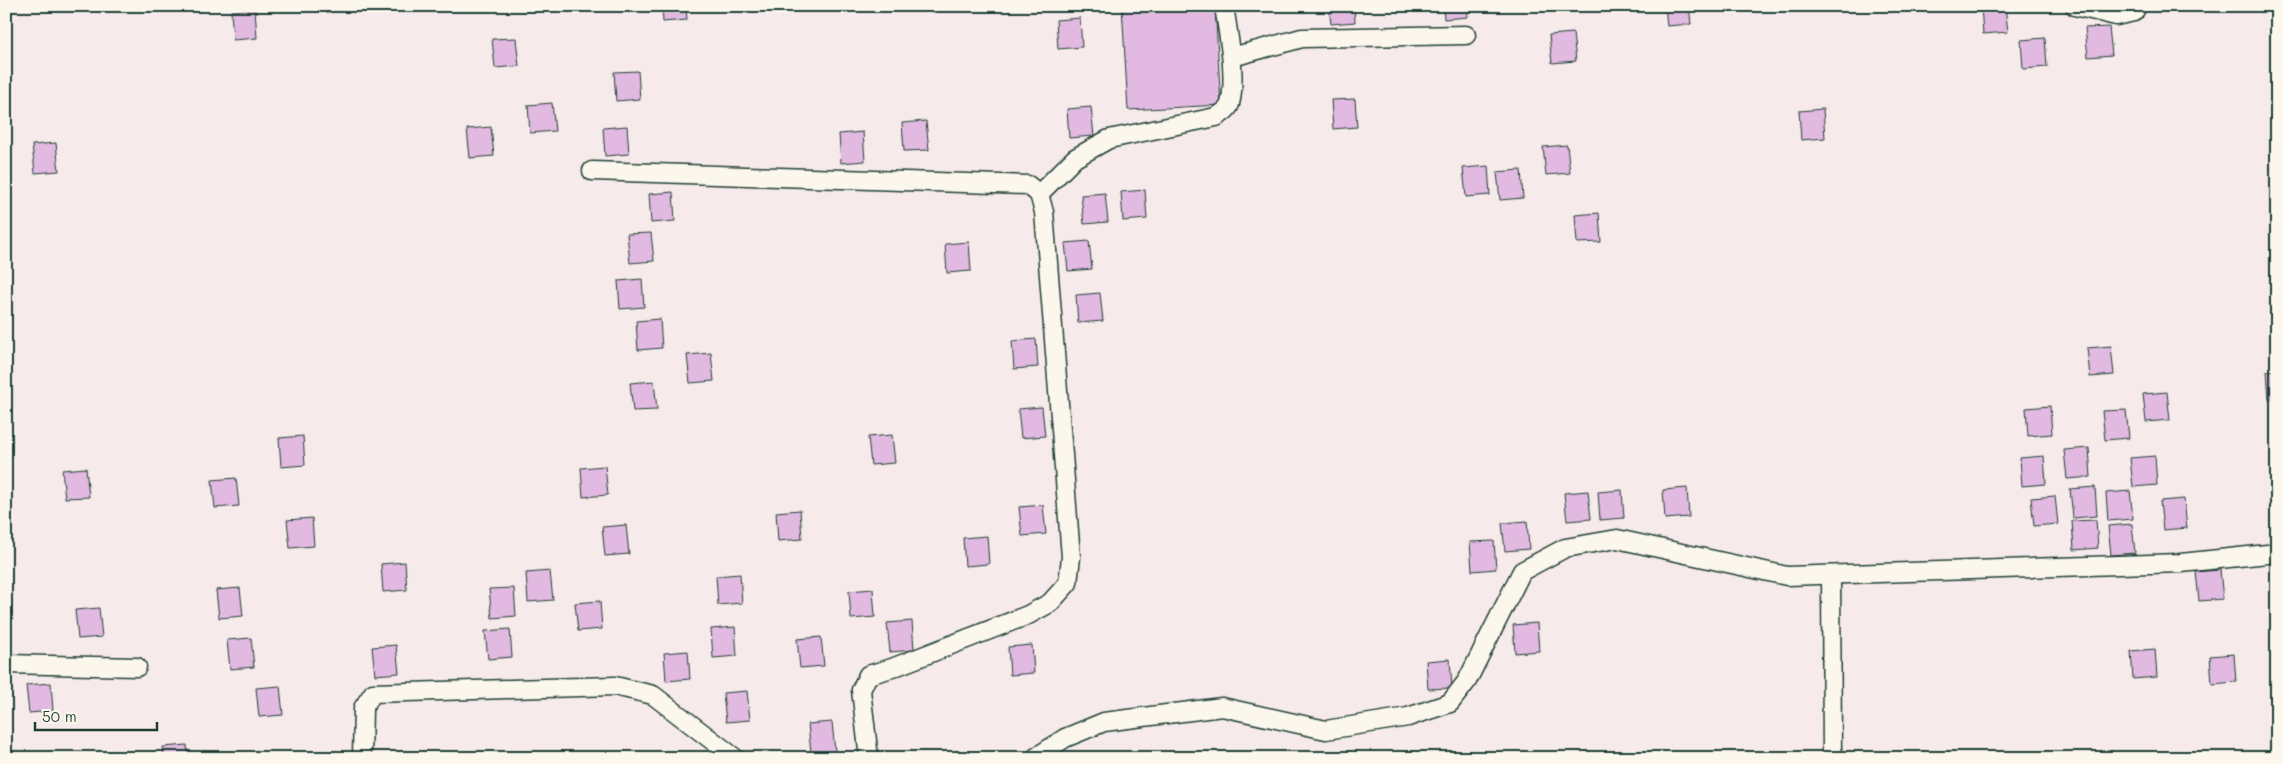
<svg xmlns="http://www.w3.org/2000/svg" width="2283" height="764" font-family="Mali,sans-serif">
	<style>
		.building { fill: #e1b9e1; stroke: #1f3d34 }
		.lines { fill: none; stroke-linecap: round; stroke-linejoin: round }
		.minor-casing { stroke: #1f3d34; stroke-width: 21 }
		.minor { stroke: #fbf7ec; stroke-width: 18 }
	</style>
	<rect width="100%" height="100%" fill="#f6ebea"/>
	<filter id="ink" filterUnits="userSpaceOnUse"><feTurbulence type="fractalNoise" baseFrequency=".02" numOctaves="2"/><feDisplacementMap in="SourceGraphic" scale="10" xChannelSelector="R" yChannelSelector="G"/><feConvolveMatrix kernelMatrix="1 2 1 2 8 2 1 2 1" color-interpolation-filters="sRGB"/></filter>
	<g filter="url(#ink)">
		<g class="building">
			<path d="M662,6h24l1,14 -24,2z"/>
			<path d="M1122,6h93l6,99 -93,5z"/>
			<path d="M1329,6h25l1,16 -24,2z"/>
			<path d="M1443,6h24l1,11 -24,2z"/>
			<path d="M1665,6h24l2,18 -24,2z"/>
			<path d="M1981,6h24l3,26 -25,2z"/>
			<path d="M255,9l2,29 -24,2 -2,-29z"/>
			<path d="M1080,18l2,29 -24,2 -2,-29z"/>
			<path d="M2109,27l3,28 -24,2 -3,-29z"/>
			<path d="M1573,33l3,28 -24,2 -3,-28z"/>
			<path d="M516,38l3,28 -24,2 -3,-29z"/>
			<path d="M2045,38l2,29 -24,2 -2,-29z"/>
			<path d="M638,71l2,28 -24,2 -2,-29z"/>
			<path d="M1355,99l2,28 -24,2 -2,-29z"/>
			<path d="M552,103l3,28 -25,2 -2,-28z"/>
			<path d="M1091,107l3,29 -25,2 -2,-29z"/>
			<path d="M1823,109l2,29 -24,2 -2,-29z"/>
			<path d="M926,121l3,29 -25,1 -2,-28z"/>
			<path d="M627,126l2,28 -24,2 -2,-28z"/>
			<path d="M491,127l3,29 -24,2 -3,-29z"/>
			<path d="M863,132l2,29 -24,2 -2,-29z"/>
			<path d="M56,143l3,28 -24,2 -3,-28z"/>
			<path d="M1567,145l3,28 -24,2 -3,-28z"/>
			<path d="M1488,166l2,29 -24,2 -3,-29z"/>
			<path d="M1521,170l2,28 -23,2 -3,-28z"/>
			<path d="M1145,190l2,29 -24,2 -2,-29z"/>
			<path d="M673,192l2,29 -24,2 -2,-29z"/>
			<path d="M1105,193l3,29 -24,2 -3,-29z"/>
			<path d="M1599,213l2,29 -24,1 -2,-28z"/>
			<path d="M651,233l3,28 -24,2 -3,-29z"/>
			<path d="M1089,241l3,28 -24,2 -3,-28z"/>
			<path d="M969,242l2,29 -24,2 -2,-29z"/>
			<path d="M642,279l2,28 -24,2 -2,-28z"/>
			<path d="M1100,293l3,28 -25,2 -2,-28z"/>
			<path d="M660,319l2,29 -24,2 -2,-29z"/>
			<path d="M1036,339l2,28 -24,2 -2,-28z"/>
			<path d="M2111,346l3,29 -24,2 -3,-29z"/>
			<path d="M711,353l3,28 -24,2 -3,-28z"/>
			<path d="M2277,370v29l-8,1 -2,-29z"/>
			<path d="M654,381l3,29 -24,1 -3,-28z"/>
			<path d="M2167,392l3,28 -24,2 -3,-28z"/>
			<path d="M2050,406l2,28 -24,2 -2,-28z"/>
			<path d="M1042,407l3,29 -24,2 -3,-29z"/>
			<path d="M2126,410l3,28 -24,2 -3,-29z"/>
			<path d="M892,435l3,28 -24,2 -3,-28z"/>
			<path d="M303,436l2,29 -24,2 -2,-29z"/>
			<path d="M2089,448l2,29 -24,2 -3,-29z"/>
			<path d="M2044,456l2,28 -24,2 -2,-28z"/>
			<path d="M2155,456l2,29 -24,2 -3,-29z"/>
			<path d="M605,466l3,29 -25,2 -2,-29z"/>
			<path d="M86,468l3,29 -24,1 -3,-28z"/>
			<path d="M236,478l3,28 -24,2 -3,-28z"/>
			<path d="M2095,487l2,29 -24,2 -3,-29z"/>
			<path d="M1687,488l2,29 -24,2 -2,-29z"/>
			<path d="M1622,490l2,28 -24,2 -2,-28z"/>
			<path d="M1588,491l3,28 -24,2 -3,-28z"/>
			<path d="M2130,491l3,28 -25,2 -2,-28z"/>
			<path d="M2055,496l3,28 -24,2 -3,-28z"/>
			<path d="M2184,499l3,29 -24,2 -3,-29z"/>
			<path d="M1043,505l3,29 -24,2 -3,-29z"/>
			<path d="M800,510l2,29 -24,2 -2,-29z"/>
			<path d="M312,518l2,28 -24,2 -3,-28z"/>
			<path d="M2096,520l2,28 -24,2 -2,-29z"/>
			<path d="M1527,521l2,28 -24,2 -3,-28z"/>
			<path d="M2132,524l3,29 -24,2 -3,-29z"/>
			<path d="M626,525l3,29 -24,2 -3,-29z"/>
			<path d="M987,536l2,28 -24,2 -2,-28z"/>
			<path d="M1494,541l2,28 -24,2 -2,-29z"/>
			<path d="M405,562l2,28 -24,2 -2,-28z"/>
			<path d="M2220,570l3,29 -24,2 -3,-29z"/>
			<path d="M550,571l3,29 -25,2 -2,-29z"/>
			<path d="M740,574l2,29 -24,2 -2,-29z"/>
			<path d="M240,588l3,28 -24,2 -3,-28z"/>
			<path d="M514,588l2,28 -24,2 -3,-29z"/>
			<path d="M873,589l2,28 -24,2 -2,-28z"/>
			<path d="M600,601l2,28 -24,2 -3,-28z"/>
			<path d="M99,608l3,29 -24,2 -3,-29z"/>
			<path d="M912,621l2,29 -24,2 -3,-29z"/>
			<path d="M1537,623l2,28 -24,2 -2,-28z"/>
			<path d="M735,627l2,29 -24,2 -2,-29z"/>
			<path d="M510,629l2,28 -24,2 -3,-28z"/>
			<path d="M821,637l3,29 -24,2 -3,-29z"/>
			<path d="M251,638l3,29 -24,2 -3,-29z"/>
			<path d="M396,645l3,28 -24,2 -3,-28z"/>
			<path d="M1032,645l2,28 -24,2 -2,-28z"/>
			<path d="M2155,649l2,28 -24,2 -2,-28z"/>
			<path d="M688,651l2,28 -24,2 -2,-28z"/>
			<path d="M2234,654l2,28 -24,2 -2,-28z"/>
			<path d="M1450,659l2,29 -24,1 -2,-28z"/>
			<path d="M51,683l2,28 -24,2 -3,-28z"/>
			<path d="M280,686l3,29 -24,2 -3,-29z"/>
			<path d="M747,691l3,29 -24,2 -3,-29z"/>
			<path d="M832,722l3,29 -24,2 -3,-29z"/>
			<path d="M187,745l1,13h-24l-1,-11z"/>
		</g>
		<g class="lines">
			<g class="minor-casing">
				<g id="minor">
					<path d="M2075,6l41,10 18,-4 3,-6"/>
					<path d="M1232,57l70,-19 164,-3"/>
					<path d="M592,171l436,14 11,9 5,18 27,345 -3,26 -18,20 -22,12 -136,53 -24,7 -7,15 8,68"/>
					<path d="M1039,194l36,-36 34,-19 107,-22c5,-3 12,-7 14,-13 7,-27 -2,-71 -6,-98"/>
					<path d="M1831,575l1,183"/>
					<path d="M6,664l131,3"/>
					<path d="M362,758l1,-50 10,-15 242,-7 38,9 82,63"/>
					<path d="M1035,758l30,-20 39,-16 118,-15 104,23 82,-13 42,-14 17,-22 55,-110 43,-23 52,-9 170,37 394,-13 96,-10"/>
				</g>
			</g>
			<use href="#minor" class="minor"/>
		</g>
	</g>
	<rect width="2283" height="764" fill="none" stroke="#fbf7ec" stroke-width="25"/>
	<rect x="12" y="12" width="2258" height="739" fill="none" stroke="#1f3d34" stroke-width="2" filter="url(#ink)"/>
	<path d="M35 722v8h122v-8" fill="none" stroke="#1f3d34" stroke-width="2.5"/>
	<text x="42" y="722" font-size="15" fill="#1f3d34" stroke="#fbf7ec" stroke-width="4" paint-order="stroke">50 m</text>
</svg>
